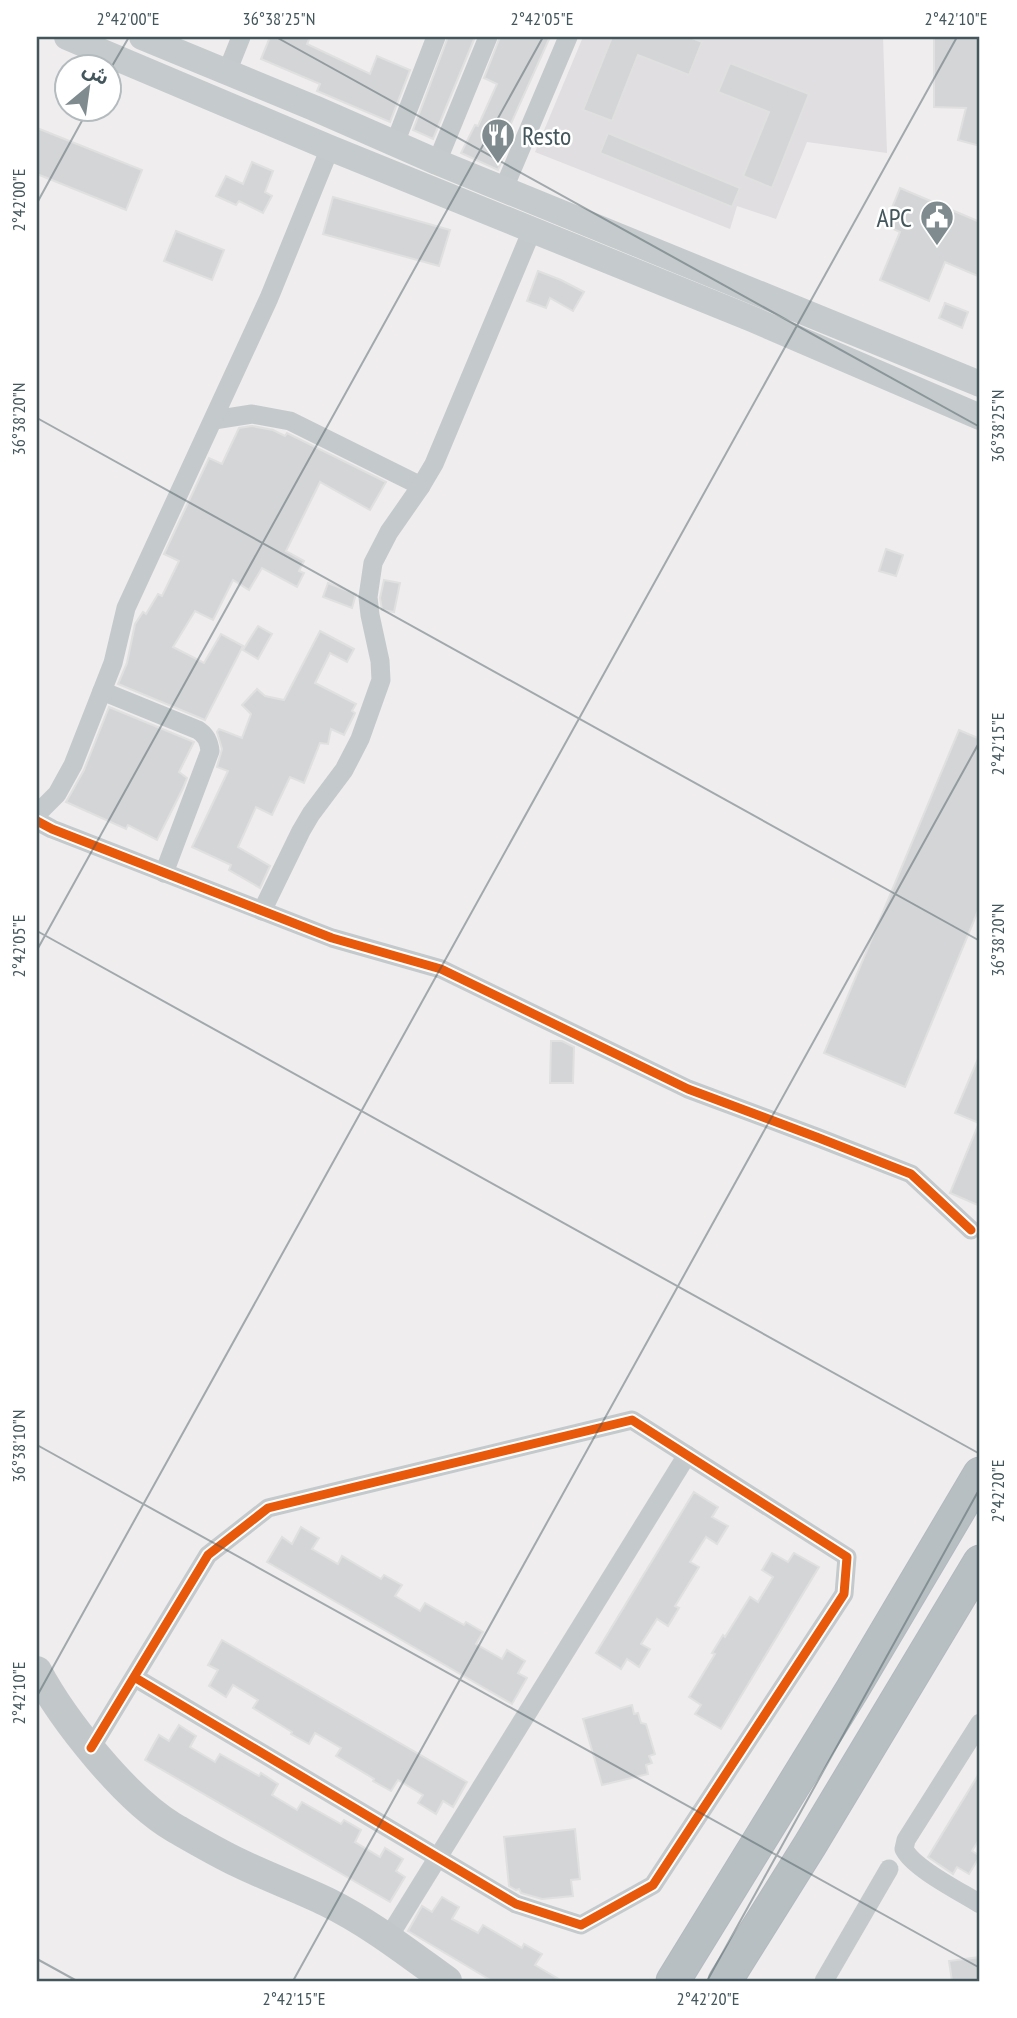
<svg xmlns="http://www.w3.org/2000/svg" width="1017" height="2018" font-family="'PT Sans Narrow','Noto Sans Arabic',sans-serif">
	<style>
		.education { fill: #e0dee0 }
		.building { fill: #d4d5d7; stroke: #e0e0e1; stroke-width: 2 }
		.lines { fill: none; stroke-linecap: round; stroke-linejoin: round }
		.motorway-casing { stroke: #b2babf; stroke-width: 35 }
		.minor { stroke: #c4c9cb; stroke-width: 19 }
		.secondary { stroke: #c5cacc; stroke-width: 26 }
		.primary { stroke: #c2c8ca; stroke-width: 30 }
		.motorway { stroke: #b7bfc3; stroke-width: 33 }
		.cycleway-casing { stroke: #fff; stroke-width: 13 }
		.cycleway { stroke: #e8590c; stroke-width: 9 }
		.ticks { fill: none; stroke: #43565c; stroke-width: 2; stroke-opacity: 0.45 }
		.labels { text-anchor: middle; dominant-baseline: central; stroke-width: 5; stroke-linejoin: round; paint-order: stroke }
		.poi-label { font-size: 26px; fill: #43565c; stroke: #fff; text-anchor: start }
		.neatline { fill: none; stroke: #43565c; stroke-width: 2.5 }
		.ticks-label { font-size: 18px; text-anchor: middle; fill: #43565c }
	</style>
	<rect width="100%" height="100%" fill="#efedee"/>
	<path class="education" d="M583,37h300l4,116 -80,-11 -31,77 -39,-13 -7,23 -195,-77z"/>
	<g class="building">
		<path d="M270,37h40l-3,7 63,30 7,-18 33,14 -20,52 -73,-31 3,-7 -59,-25z"/>
		<path d="M448,37h27l-42,102 -20,-9z"/>
		<path d="M500,37h50l-46,102 6,3 -12,28 -37,-17 14,-28 3,1 19,-42 -13,-6z"/>
		<path d="M612,37h78l12,5 -13,33 -51,-20 -26,66 -29,-11z"/>
		<path d="M934,37h46v109l-22,-6 8,-32 -32,-1z"/>
		<path d="M730,63l79,31 -37,94 -29,-12 26,-64 -51,-20z"/>
		<path d="M37,128l105,42 -16,40 -89,-36z"/>
		<path d="M608,133l132,55 -8,19 -132,-54z"/>
		<path d="M252,162l21,9 -8,21 7,4 -9,17 -24,-12 -3,4 -20,-9 10,-20 17,8z"/>
		<path d="M900,188l80,34v55l-35,-15 -16,39 -49,-21 20,-48 -15,-7z"/>
		<path d="M333,197l117,33 -11,36 -116,-32z"/>
		<path d="M176,231l48,19 -12,30 -48,-19z"/>
		<path d="M538,271l23,9 23,12 -11,19 -23,-13 -4,10 -19,-7z"/>
		<path d="M945,303l23,9 -6,16 -23,-10z"/>
		<path d="M252,426l21,4 12,6 2,-3 99,49 -16,28 -50,-28 -34,69 18,10 -5,10 5,2 -7,14 -35,-19 -13,22 -16,-10 -20,40 -18,-9 -22,36 31,16 17,-29 22,12 -38,74 -87,-36 9,-21 8,-39 8,-12 3,2 12,-20 4,2 17,-35 -15,-7 45,-96 13,6 17,-36z"/>
		<path d="M886,549l17,6 -7,21 -17,-5z"/>
		<path d="M384,580l16,3 -6,29 -12,-2 -2,-12z"/>
		<path d="M328,583l28,11 -4,14 -29,-11z"/>
		<path d="M258,626l14,8 -14,25 -15,-9z"/>
		<path d="M320,631l34,18 -7,13 -17,-9 -15,30 41,21 -4,7 3,2 -11,22 -13,-6 -3,15 -8,-1 -16,40 -14,-6 -18,38 -16,-8 -18,40 32,19 -10,22 -31,-18 2,-5 -39,-18 36,-76 -11,-4 5,-18 -5,-17 2,-3 23,9 9,-24 -9,-9 15,-16 8,7 19,4z"/>
		<path d="M109,707l85,35 -15,30 8,6 -4,10 -26,52 -29,-15 -2,4 -60,-27 18,-32z"/>
		<path d="M959,730l21,9v167l-75,181 -81,-34z"/>
		<path d="M551,1041h11l12,6 -1,36h-23z"/>
		<path d="M980,1054v152l-30,-13 29,-70 -24,-10z"/>
		<path d="M694,1492l24,15 -6,10 16,9 -11,18 -11,-7 -16,25 9,5 -24,39 4,2 -11,18 -11,-7 -16,25 9,5 -11,18 -12,-8 -6,10 -25,-16z"/>
		<path d="M301,1527l18,11 -7,11 26,15 4,-8 39,23 3,-4 18,10 -7,11 25,15 5,-8 39,22 2,-3 17,10 -7,12 26,15 5,-9 18,11 -7,12 9,5 -15,26 -245,-142 15,-25 10,7z"/>
		<path d="M772,1553l16,9 6,-9 25,14 -98,162 -26,-15 6,-9 -12,-8 26,-43 -3,-1 11,-18 2,2 25,-40 8,5 15,-25 -11,-7z"/>
		<path d="M222,1640l245,142 -14,25 -10,-6 -7,13 -18,-11 5,-8 -25,-15 -7,11 -18,-10 1,-2 -38,-23 5,-8 -26,-15 -6,11 -18,-10 1,-2 -39,-24 5,-8 -25,-15 -7,12 -17,-11 9,-16 -10,-5z"/>
		<path d="M632,1705l2,9 4,-1 3,10 5,1 9,30 -6,2 3,7 -6,2 2,9 -46,11 -19,-66z"/>
		<path d="M179,1725l17,11 -6,11 25,15 5,-8 39,22 2,-3 17,11 -6,11 25,15 5,-8 39,22 3,-4 17,10 -6,12 25,15 5,-9 18,11 -7,12 9,6 -15,25 -245,-142 14,-25 10,6z"/>
		<path d="M980,1772v66l-8,13 8,5 -11,18 -12,-7 -4,7 -25,-17z"/>
		<path d="M575,1829l5,50 -9,1 2,16 -31,3 -21,-6 -2,-4 -3,1 -7,-4 -5,-49z"/>
		<path d="M442,1897l17,10 -7,12 26,14 5,-8 39,23 2,-4 18,10 -7,11 27,16h-70l-84,-50 14,-25 10,6z"/>
		<path d="M980,1957v24h-28l-3,-20z"/>
	</g>
	<g class="lines">
		<g class="motorway-casing">
			<g id="motorway">
				<path d="M673,1981l179,-291 128,-216"/>
				<path d="M725,1981l85,-136 170,-283"/>
			</g>
		</g>
		<g class="minor">
			<path d="M227,72l14,-35"/>
			<path d="M395,143l41,-106"/>
			<path d="M437,162l51,-125"/>
			<path d="M504,188l64,-151"/>
			<path d="M214,420l38,-6 38,7 131,65"/>
			<path d="M102,691l96,39c8,5 11,11 12,21l-46,122"/>
			<path d="M37,814l20,-20 16,-29 40,-102 13,-55 143,-310 61,-150"/>
			<path d="M37,821l15,8 280,109 109,31 247,120 131,49 92,36 60,56"/>
			<path d="M262,911l39,-80 10,-17 33,-44 16,-31 21,-59 -1,-19 -10,-46 -2,-18 5,-34 16,-31 32,-46 13,-22 98,-234"/>
			<path d="M980,1723l-74,117 -2,9c9,19 57,43 76,55"/>
			<path d="M91,1748l117,-193 60,-47 364,-88 215,137 -3,37 -191,291 -72,40 -65,-21 -382,-227"/>
			<path d="M388,1938l299,-483"/>
			<path d="M824,1981l65,-112"/>
		</g>
		<g class="secondary">
			<path d="M67,37l263,111 422,171 228,98"/>
			<path d="M142,37l172,71 123,54 543,222"/>
		</g>
		<path class="primary" d="M37,1671c26,49 88,127 136,156 21,12 43,25 66,36 29,14 59,25 88,39 43,21 81,51 120,79"/>
		<use href="#motorway" class="motorway"/>
		<g class="cycleway-casing">
			<g id="cycleway">
				<path d="M37,821l15,8 280,109 109,31 247,120 131,49 92,36 60,56"/>
				<path d="M91,1748l117,-193 60,-47 364,-88 215,137 -3,37 -191,291 -72,40 -65,-21 -382,-227"/>
			</g>
		</g>
		<use href="#cycleway" class="cycleway"/>
	</g>
	<path class="ticks" d="M276,37l704,390M108,73l21,-36M37,203l52,-95M37,418l943,523M37,931l943,523M37,950l506,-913M37,1445l943,523M37,1696l920,-1659M37,1959l40,22M293,1981l687,-1240M707,1981l273,-493"/>
	<defs>
		<g id="restaurant-pin" transform="scale(1.75)"><path d="M0 17L-7.5 6A9.5 9.5 0 1 1 7.5 6Z" fill="#7f8b8f" stroke="#fff"/><path d="M-5-6h1v4h1v-4h1v4h1v-4h1v5L-1.5 .5V6h-2V.5L-5-1ZM5-6V6H3V1.5H1.5Q1.5-4 5-6Z" fill="#fff"/></g>
		<g id="civic-pin" transform="scale(1.75)"><path d="M0 17L-7.5 6A9.5 9.5 0 1 1 7.5 6Z" fill="#7f8b8f" stroke="#fff"/><path d="M-.6-6.5H3V-4.5H.6V-3L4-1V1h2V6H-6V1h2V-1L-.6-3ZM-1.2 2.5V6h2.4V2.5Z" fill="#fff"/></g>
	</defs>
	<g fill-rule="evenodd">
		<use href="#restaurant-pin" x="498" y="135"/>
		<use href="#civic-pin" x="937" y="217"/>
	</g>
	<g class="labels">
		<g class="poi-label">
			<text x="522" y="135">Resto</text>
			<text x="912" y="217" text-anchor="end">APC</text>
		</g>
	</g>
	<rect width="1017" height="2018" fill="none" stroke="#ffffff" stroke-width="77"/>
	<g transform="translate(88 88) rotate(29)"><circle r="33" fill="#ffffff" stroke="#b4bbbe" stroke-width="2"/>
	<path d="M0-5L12 26L0 18L-12 26Z" fill="#7f8b8f"/>
	<text y="-10" font-size="19" font-weight="bold" text-anchor="middle" fill="#43565c">ش</text>
	</g>
	<rect x="38" y="38" width="940" height="1942" class="neatline"/>
	<g class="ticks-label">
		<text x="128" y="25">2°42'00"E</text>
		<text x="279" y="25">36°38'25"N</text>
		<text x="542" y="25">2°42'05"E</text>
		<text x="956" y="25">2°42'10"E</text>
		<text transform="translate(19 200) rotate(-90)" y="6">2°42'00"E</text>
		<text transform="translate(19 419) rotate(-90)" y="6">36°38'20"N</text>
		<text transform="translate(998 426) rotate(-90)" y="6">36°38'25"N</text>
		<text transform="translate(998 744) rotate(-90)" y="6">2°42'15"E</text>
		<text transform="translate(998 940) rotate(-90)" y="6">36°38'20"N</text>
		<text transform="translate(19 946) rotate(-90)" y="6">2°42'05"E</text>
		<text transform="translate(19 1446) rotate(-90)" y="6">36°38'10"N</text>
		<text transform="translate(998 1491) rotate(-90)" y="6">2°42'20"E</text>
		<text transform="translate(19 1693) rotate(-90)" y="6">2°42'10"E</text>
		<text x="294" y="2005">2°42'15"E</text>
		<text x="708" y="2005">2°42'20"E</text>
	</g>
</svg>
